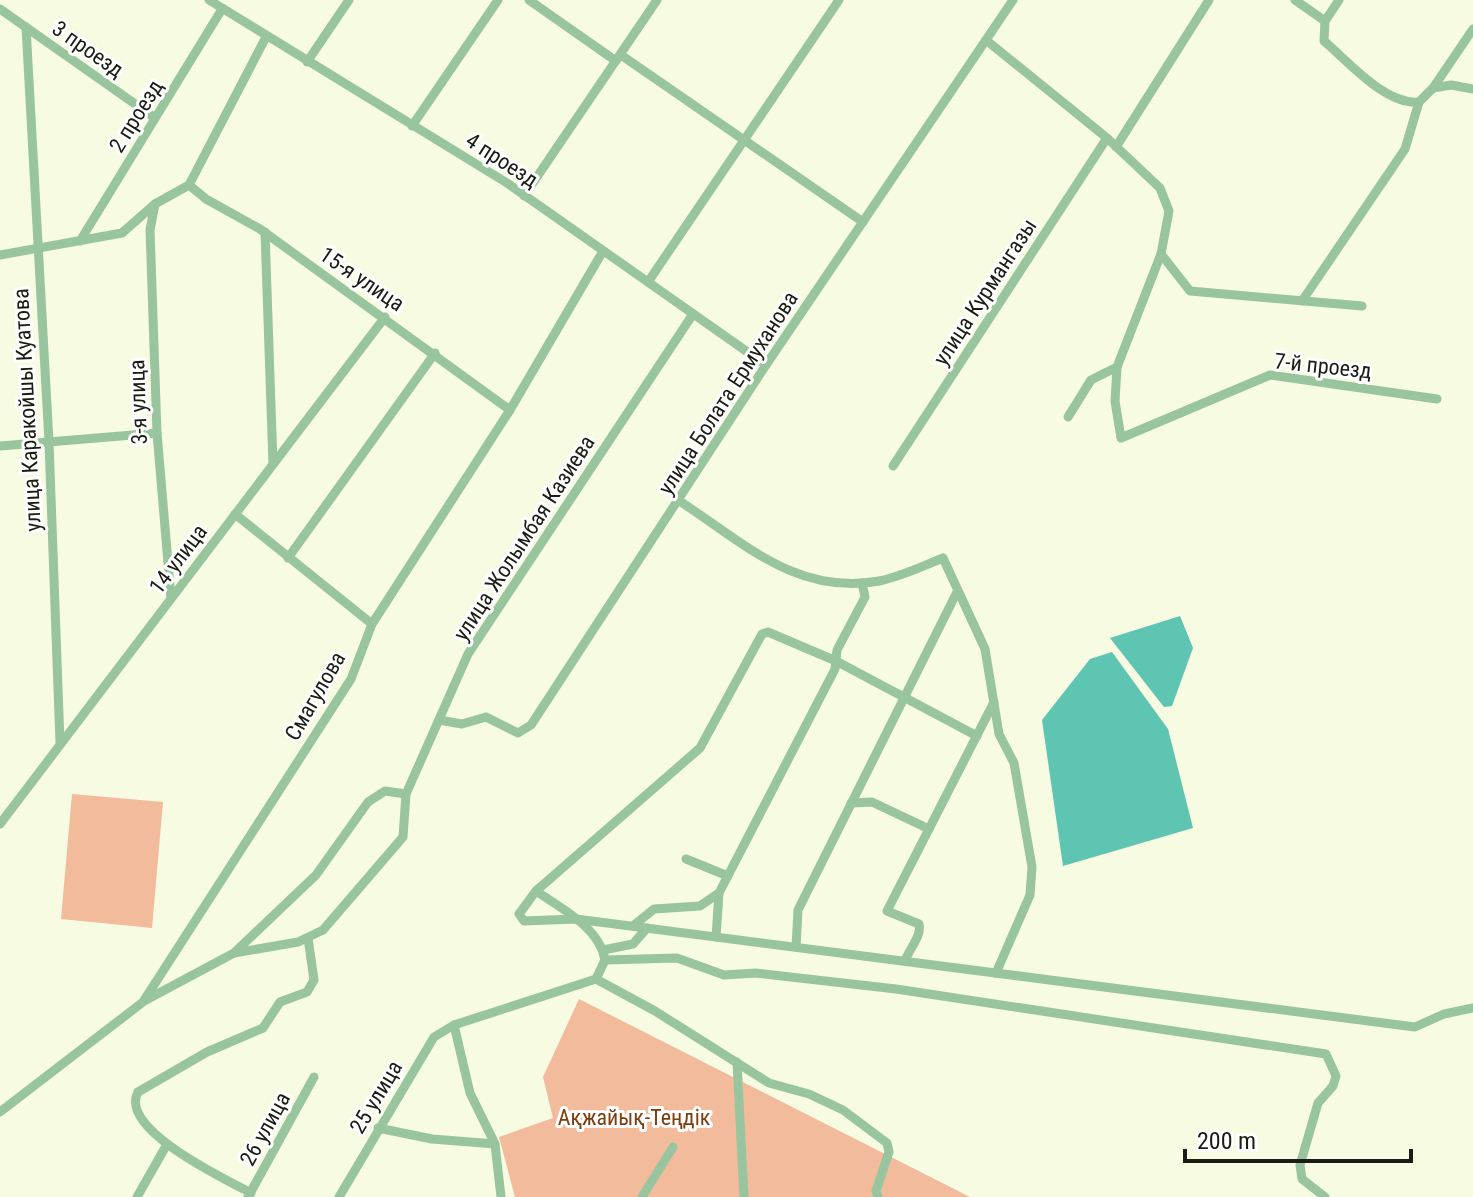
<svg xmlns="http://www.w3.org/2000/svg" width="1473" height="1197" font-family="'Roboto Condensed',sans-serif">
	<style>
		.green { fill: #f1bb9c }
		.water { fill: #5ec5b3 }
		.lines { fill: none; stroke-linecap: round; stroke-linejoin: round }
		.minor { stroke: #99c59e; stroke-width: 9 }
		.labels { text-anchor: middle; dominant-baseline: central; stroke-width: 6; stroke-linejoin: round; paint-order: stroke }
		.street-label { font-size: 22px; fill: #1b1d14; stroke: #fff }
		.park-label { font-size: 22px; fill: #7d3e0e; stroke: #fff }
	</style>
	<rect width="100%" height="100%" fill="#f6fbe1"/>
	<g class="green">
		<path d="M72,794l91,8 -11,126 -91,-9z"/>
		<path d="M579,999l391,198h-455l-16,-60 54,-19 -10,-41z"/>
	</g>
	<g class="water">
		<path d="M1180,616l13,32 -21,58 -8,1 -54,-69z"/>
		<path d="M1112,652l56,77 25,99 -130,38 -21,-146 48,-61z"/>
	</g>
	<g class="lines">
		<g class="minor">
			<path d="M209,0l298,183 259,182"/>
			<path d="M529,0l87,61"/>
			<path d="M1295,0l30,21"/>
			<path d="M1339,0l-14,21 -1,20c25,21 61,64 95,61l14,-14 40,-59"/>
			<path d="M0,9l155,109"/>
			<path d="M26,27l23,415 11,301"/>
			<path d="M986,40l121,98 53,50 9,23 -8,43 -44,113 -2,34 6,37 149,-63 167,24"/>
			<path d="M621,55l242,167"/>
			<path d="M307,62l42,-62"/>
			<path d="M1433,88l18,-3 22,4"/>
			<path d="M412,126l86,-126"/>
			<path d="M1116,147l93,-147"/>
			<path d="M189,185l17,14 54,30 250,181"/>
			<path d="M189,185l77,-148"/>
			<path d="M524,196l133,-196"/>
			<path d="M155,204l-5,26 7,203 14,165"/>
			<path d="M265,232l8,232"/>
			<path d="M80,241l142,-232"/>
			<path d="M1161,254l29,37 172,15"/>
			<path d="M0,255l122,-22 33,-29 34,-19"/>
			<path d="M648,282l191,-282"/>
			<path d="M1302,301l103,-152 14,-47"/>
			<path d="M1068,417l23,-37 26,-13"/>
			<path d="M0,446l157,-13"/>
			<path d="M893,466l214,-328"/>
			<path d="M678,500c65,42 118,96 201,81 21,-4 44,-15 64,-23l42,91 14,85 15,29 18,104 -2,28 -34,78"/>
			<path d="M235,514l137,110"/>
			<path d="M288,558l147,-205"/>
			<path d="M439,720l23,4 24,-7 32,16 13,-8 235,-360 247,-365"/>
			<path d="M977,736l-141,-75 -68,-29 -6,2 -62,114 -164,143 -17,23 5,7 52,-2 839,108 29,-13 29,-6"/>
			<path d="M851,803l21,-1 57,27"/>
			<path d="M0,824l385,-507"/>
			<path d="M686,859l42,17"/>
			<path d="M536,891c25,17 64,37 69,69l-9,19"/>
			<path d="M633,926l21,-17 46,-3 19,-13"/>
			<path d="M716,937l3,-44 116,-224 2,-19 28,-53 -3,-14"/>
			<path d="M796,947l2,-37 159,-318"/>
			<path d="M603,950l30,-6 14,-16"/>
			<path d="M234,953l64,-11 25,-12 80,-93 3,-43"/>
			<path d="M605,960l72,-2 47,17 32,-2 140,16 430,65 10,22 -3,10 -15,17 -18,62 2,14 23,18"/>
			<path d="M905,961c4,-12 17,-25 14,-37l-32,-13 107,-209"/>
			<path d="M146,1000l88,-47 82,-78 52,-73 17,-11 21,3 62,-140 225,-340"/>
			<path d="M454,1025l16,68 25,51 6,53"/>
			<path d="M737,1062l7,135"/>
			<path d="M0,1112l143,-110 208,-323 21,-55 138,-214 93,-159"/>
			<path d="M378,1128l54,11 63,5"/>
			<path d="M251,1193c-26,-14 -133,-64 -113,-101l69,-40 56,-24 17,-26 27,-10 7,-12 -6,-42"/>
			<path d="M137,1197l29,-51"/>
			<path d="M248,1197l66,-120"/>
			<path d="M339,1197l95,-160 20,-12 142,-46 59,32 114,72 40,11 34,16 44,33 2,9 -13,39 2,6"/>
			<path d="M642,1197l31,-50"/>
		</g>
	</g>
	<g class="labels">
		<g class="street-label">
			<text transform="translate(88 49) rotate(35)">3 проезд</text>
			<text transform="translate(136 116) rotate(-58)">2 проезд</text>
			<text transform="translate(502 160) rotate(33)">4 проезд</text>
			<text transform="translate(362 279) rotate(34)">15-я улица</text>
			<text transform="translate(985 292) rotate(-57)">улица Курмангазы</text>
			<text transform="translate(1323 366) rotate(6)">7-й проезд</text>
			<text transform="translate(728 393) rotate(-57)">улица Болата Ермуханова</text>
			<text transform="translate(138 402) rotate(-92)">3-я улица</text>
			<text transform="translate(27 410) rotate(-93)">улица Каракойшы Куатова</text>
			<text transform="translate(524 538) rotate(-57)">улица Жолымбая Казиева</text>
			<text transform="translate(178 559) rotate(-53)">14 улица</text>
			<text transform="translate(315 696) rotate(-60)">Смагулова</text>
			<text transform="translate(376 1097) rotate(-59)">25 улица</text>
			<text transform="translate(265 1129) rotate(-61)">26 улица</text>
		</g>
		<g class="park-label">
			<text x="634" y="1117">Ақжайық-Теңдік</text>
		</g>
	</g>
	<path d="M1185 1149v12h226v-12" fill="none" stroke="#1b1d14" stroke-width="4"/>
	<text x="1197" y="1149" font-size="24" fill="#1b1d14" stroke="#ffffff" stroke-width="6" paint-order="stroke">200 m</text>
</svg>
